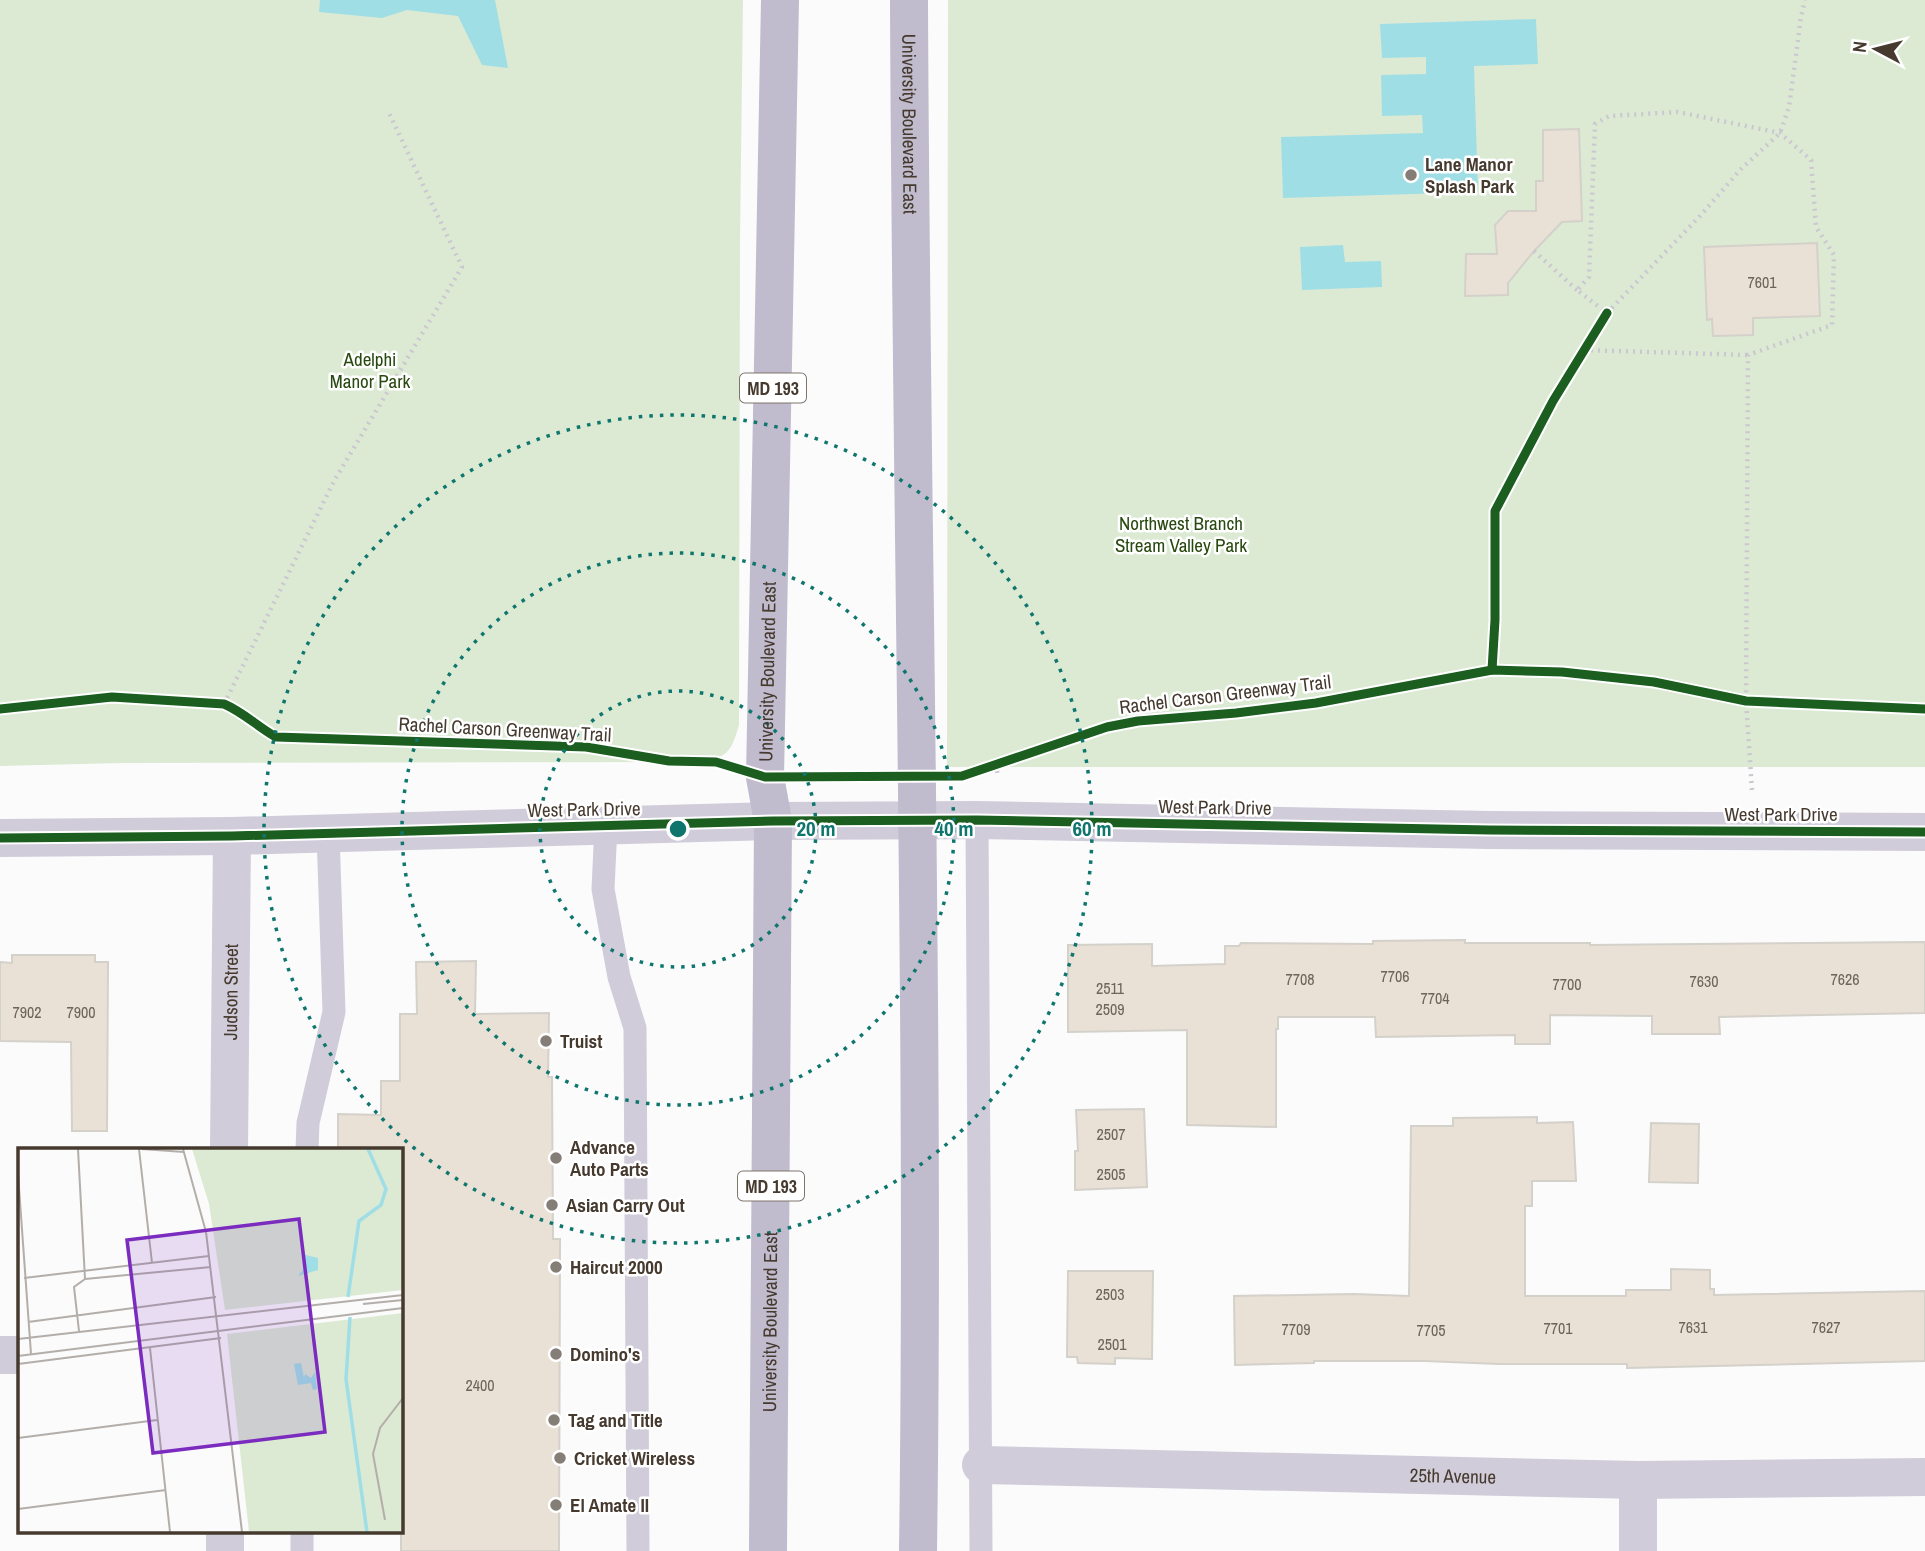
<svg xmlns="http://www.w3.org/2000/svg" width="1925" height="1551" font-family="'Archivo Narrow',sans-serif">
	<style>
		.green { fill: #dcead4 }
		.water { fill: #a0dee6 }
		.building { fill: #e9e1d6; stroke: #d4d0ca; stroke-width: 2 }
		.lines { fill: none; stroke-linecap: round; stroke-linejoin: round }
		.path { stroke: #cbc7d0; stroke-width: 4.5; stroke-dasharray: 2 5; stroke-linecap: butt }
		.lane { stroke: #d0ccda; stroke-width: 23 }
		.street { stroke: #d0ccda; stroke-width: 38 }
		.primary { stroke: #c0bbcd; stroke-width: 38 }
		.cycleway-casing { stroke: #fff; stroke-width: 13 }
		.cycleway { stroke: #1b5e20; stroke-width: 9 }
		.ring { fill: none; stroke: #0f766e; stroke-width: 3.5; stroke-dasharray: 3.5 7 }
		.poi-dot { fill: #857e76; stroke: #fff; stroke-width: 2.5 }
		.labels { text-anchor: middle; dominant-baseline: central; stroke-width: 5; stroke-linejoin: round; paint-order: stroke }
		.number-label { font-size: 16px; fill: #6f6459 }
		.shield { fill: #fff; stroke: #7e756d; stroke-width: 2 }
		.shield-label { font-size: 18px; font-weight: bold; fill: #463a2f }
		.street-label { font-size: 19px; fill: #463a2f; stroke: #fff }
		.poi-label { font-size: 19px; font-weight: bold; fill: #463a2f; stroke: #fff; text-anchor: start }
		.park-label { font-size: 19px; fill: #28490f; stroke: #fff }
		.inset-river { fill: none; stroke: #a0dee6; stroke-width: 3.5 }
		.inset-road { fill: none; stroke: #b3aea9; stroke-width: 2 }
		.view { fill: #7b2cbf; fill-opacity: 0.15; stroke: #7b2cbf; stroke-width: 3.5 }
		.inset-edge { fill: none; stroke: #463a2f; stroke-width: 3.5 }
		.centre { fill: #0f766e; stroke: #fff; stroke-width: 3.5 }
		.ring-label { font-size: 21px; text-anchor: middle; font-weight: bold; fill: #0f766e; stroke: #fff; stroke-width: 5; stroke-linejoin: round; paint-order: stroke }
	</style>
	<rect width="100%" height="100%" fill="#fbfbfb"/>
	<g class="green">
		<path d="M0,0h743l-3,239 -1,486c-7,24 -10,32 -37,37l-580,1 -122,3z"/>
		<path d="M948,0h977v767h-978z"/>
	</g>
	<g class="water">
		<path d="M320,0h175l13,68 -26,-3 -24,-49 -51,-6 -25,8 -63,-6z"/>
		<path d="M1536,19l2,45 -64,2 4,126 -195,6 -2,-61 142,-4 -1,-18 -40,1 -1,-41 45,-1v-17l-44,1 -2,-34z"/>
		<path d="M1343,245l2,17 36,-1 1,26 -80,3 -2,-43z"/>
	</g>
	<g class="building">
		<path d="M1579,129l3,92 -20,1 -28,29 -26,32v12l-43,1 1,-42h31l-2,-29 13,-14h28v-30h7v-51z"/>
		<path d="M1817,243l3,73 -67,2v17l-40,1 -1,-17 -5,1 -3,-73z"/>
		<path d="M1465,940v3h125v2l335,-3v71l-206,4 1,17h-68v-18l-102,-1v29h-35v-9l-139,2 -1,-20h-97v12h-2v98l-89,-2v-95l-119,2v-87l84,-1v22l73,-2v-18h14l2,-3 132,1v-3z"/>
		<path d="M12,955h83v7h13l-1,169h-35l-1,-89 -71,-1v-79l12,1z"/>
		<path d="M476,961l-1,53 74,-1 -1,64h4l1,162h7l-1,312h-158v-401h-63v-36l43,1v-34h19v-67h17l-1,-52z"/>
		<path d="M1144,1109l3,78 -72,3v-39h3l-2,-41z"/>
		<path d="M1537,1117v6l36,-1 3,59h-44v25h-7v90h101v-6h45v-21l39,1v19h4v6l211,-4v70l-298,7v-4h-128l-74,-3h-111v2l-79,2 -1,-69 120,-2 55,2 2,-170h42v-8z"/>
		<path d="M1651,1123l48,1 -1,59 -49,-1z"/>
		<path d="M1068,1271h85l-1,88 -37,-1v6l-37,-1 -1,-6h-10z"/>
	</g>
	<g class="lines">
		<g class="path">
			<path d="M1534,251l43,39"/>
			<path d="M1584,350l164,5"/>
			<path d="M224,704l110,-223 128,-214 -73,-154"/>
			<path d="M996,764l2,13"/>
			<path d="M1752,790l-6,-89 2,-346 84,-30 2,-70 -18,-28 -5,-67 -31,-27 -102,-21 -69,4 -14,8 -6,153 -12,13 30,23 93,-97 41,-47 39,-36 9,-26 12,-90 4,-17"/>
		</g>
		<g class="lane">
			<path d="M977,820l4,731"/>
			<path d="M606,825l-3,64 16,88 16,51 3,523"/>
			<path d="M307,1150l1,-27 26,-111 -6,-179"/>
			<path d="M302,1551v-19"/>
		</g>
		<g class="street">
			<path d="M0,838l232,-2 541,-15 204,-1 512,10 436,2"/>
			<path id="s1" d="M229,1150l3,-314"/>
			<path d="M0,1355h19"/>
			<path id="s2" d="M981,1465l657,15 287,-3"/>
			<path d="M1638,1480v71"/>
			<path d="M225,1551v-19"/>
		</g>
		<g class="primary">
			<path id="s3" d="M909,0c2,517 16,1034 9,1551"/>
			<path id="s4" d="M768,1551l5,-730 -8,-44 15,-777"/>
		</g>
		<g class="cycleway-casing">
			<g id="cycleway">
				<path d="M1492,670l3,-50v-109l58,-110 54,-88"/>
				<path d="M0,709l112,-12 112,7c19,8 34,23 52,33l310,10 83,14 47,1 49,15 197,-1 145,-49 31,-6 98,-8 80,-10 176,-33 70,2 92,10 92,19 179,8"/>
				<path d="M0,838l232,-2 541,-15 204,-1 512,10 436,2"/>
			</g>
		</g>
		<use href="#cycleway" class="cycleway"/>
	</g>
	<g class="ring">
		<circle cx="678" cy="829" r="138"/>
		<circle cx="678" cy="829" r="276"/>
		<circle cx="678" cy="829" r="414"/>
	</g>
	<g class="poi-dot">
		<circle cx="1411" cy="175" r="7"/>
		<circle cx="546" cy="1041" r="7"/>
		<circle cx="556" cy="1158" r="7"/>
		<circle cx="552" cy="1205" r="7"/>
		<circle cx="556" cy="1267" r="7"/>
		<circle cx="556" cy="1354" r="7"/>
		<circle cx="554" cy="1420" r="7"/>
		<circle cx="560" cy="1458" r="7"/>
		<circle cx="556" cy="1505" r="7"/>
	</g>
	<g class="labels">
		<g class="number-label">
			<text x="1762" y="282">7601</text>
			<text x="1395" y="976">7706</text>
			<text x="1300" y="979">7708</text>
			<text x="1845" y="979">7626</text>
			<text x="1704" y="981">7630</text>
			<text x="1567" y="984">7700</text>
			<text x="1110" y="988">2511</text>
			<text x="1435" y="998">7704</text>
			<text x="1110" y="1009">2509</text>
			<text x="27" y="1012">7902</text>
			<text x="81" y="1012">7900</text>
			<text x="1111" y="1134">2507</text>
			<text x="1111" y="1174">2505</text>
			<text x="1110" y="1294">2503</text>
			<text x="1693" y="1327">7631</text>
			<text x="1826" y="1327">7627</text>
			<text x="1558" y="1328">7701</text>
			<text x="1296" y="1329">7709</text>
			<text x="1431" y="1330">7705</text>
			<text x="1112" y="1344">2501</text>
			<text x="480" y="1385">2400</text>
		</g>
		<g class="shield">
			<rect x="740" y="373.5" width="66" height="29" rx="5"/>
			<rect x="738" y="1171.5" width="66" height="29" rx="5"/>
		</g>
		<g class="shield-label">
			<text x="773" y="388">MD 193</text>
			<text x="771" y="1186">MD 193</text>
		</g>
		<g class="street-label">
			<text stroke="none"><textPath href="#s3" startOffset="124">University Boulevard East</textPath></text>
			<text stroke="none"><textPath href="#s4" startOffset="880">University Boulevard East</textPath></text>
			<text transform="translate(1225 694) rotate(-7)">Rachel Carson Greenway Trail</text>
			<text transform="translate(505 729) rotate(3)">Rachel Carson Greenway Trail</text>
			<text transform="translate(1215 807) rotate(1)">West Park Drive</text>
			<text transform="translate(584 809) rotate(-1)">West Park Drive</text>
			<text x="1781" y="814">West Park Drive</text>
			<text stroke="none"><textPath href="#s1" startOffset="158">Judson Street</textPath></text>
			<text stroke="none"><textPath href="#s4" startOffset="229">University Boulevard East</textPath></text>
			<text stroke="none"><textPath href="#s2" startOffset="472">25th Avenue</textPath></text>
		</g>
		<g class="poi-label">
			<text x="1425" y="164">Lane Manor<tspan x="1425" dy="22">Splash Park</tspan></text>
			<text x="560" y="1041">Truist</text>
			<text x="570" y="1147">Advance<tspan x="570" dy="22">Auto Parts</tspan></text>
			<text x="566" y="1205">Asian Carry Out</text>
			<text x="570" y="1267">Haircut 2000</text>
			<text x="570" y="1354">Domino's</text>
			<text x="568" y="1420">Tag and Title</text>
			<text x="574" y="1458">Cricket Wireless</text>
			<text x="570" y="1505">El Amate II</text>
		</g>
		<g class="park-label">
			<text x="370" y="359">Adelphi<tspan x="370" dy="22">Manor Park</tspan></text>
			<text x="1181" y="523">Northwest Branch<tspan x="1181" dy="22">Stream Valley Park</tspan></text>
		</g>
	</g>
	<g transform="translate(18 1148)">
		<rect width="385" height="385" fill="#fbfbfb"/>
		<path d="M174,1h211v141l-178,20 -16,-106zM385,165v219h-154l-22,-198z" fill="#dcead4"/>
		<path d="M284,106l16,4v12l-20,6 5,-6zM283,215l3,15 1,-4 6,4 4,-6 2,17 -4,1 -2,-7 -13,2 -4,-21z" fill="#a0dee6"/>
		<path class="inset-river" d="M330,149l11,-76 22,-16 5,-16 -18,-40M332,169l-4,62 21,153"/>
		<path class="inset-road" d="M60,1l7,130 -11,8 5,44M121,1l13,114M124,1l42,3M165,1l23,83 36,300M0,26l13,180M6,130l185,-22M67,131l126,-12M345,156l40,-4M10,174l188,-25M0,191l385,-44M132,200l20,184M0,208l385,-48M0,216l203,-26M0,290l139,-18M0,361l148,-19M367,372l-12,-66 7,-26 23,-30"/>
		<path class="view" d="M281,71l26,213 -172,21 -26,-213z"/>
		<rect width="385" height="385" class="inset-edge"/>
	</g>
	<circle cx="678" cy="829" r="10" class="centre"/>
	<g class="ring-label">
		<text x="816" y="836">20 m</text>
		<text x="954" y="836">40 m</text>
		<text x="1092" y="836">60 m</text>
	</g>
	<g transform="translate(1876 49) rotate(277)" stroke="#ffffff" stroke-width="5" paint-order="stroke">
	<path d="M0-5L12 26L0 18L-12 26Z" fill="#463a2f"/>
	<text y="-10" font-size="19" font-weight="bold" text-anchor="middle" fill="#463a2f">N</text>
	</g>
</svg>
